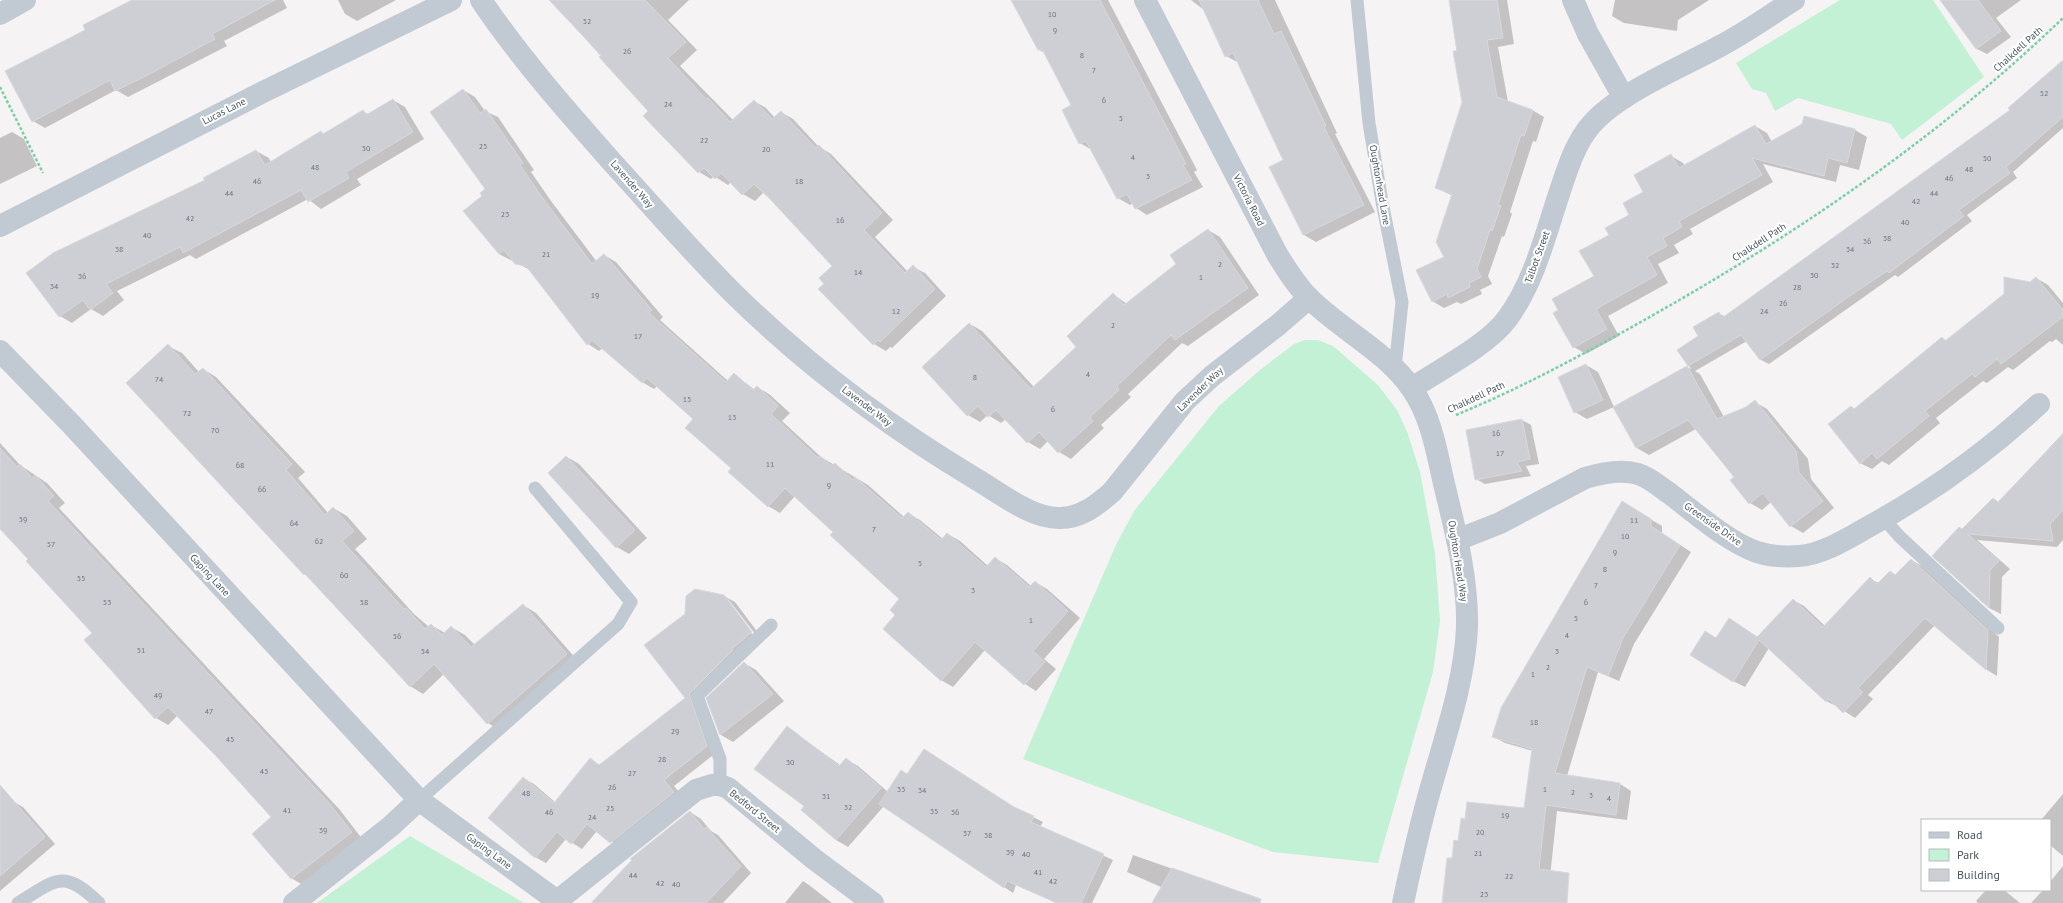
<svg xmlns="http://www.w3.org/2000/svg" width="2063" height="903" font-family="'PT Sans',sans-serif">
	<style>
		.green { fill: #c3f1d5 }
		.shadow { fill: #0003; fill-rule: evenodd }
		.building { fill: #cdcfd5; stroke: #d7d9de }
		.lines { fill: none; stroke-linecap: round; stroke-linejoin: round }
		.path { stroke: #7ad0a6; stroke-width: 2.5; stroke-dasharray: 3 2; stroke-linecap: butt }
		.lane { stroke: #c1cad2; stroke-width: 13 }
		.street { stroke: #c1cad2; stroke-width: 22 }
		.labels { text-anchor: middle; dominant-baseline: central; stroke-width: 4; stroke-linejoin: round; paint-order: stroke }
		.number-label { font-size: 8px; fill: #6b747e }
		.street-label { font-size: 10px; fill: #4a5661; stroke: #fff }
	</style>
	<rect width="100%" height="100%" fill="#f5f3f3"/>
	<g class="green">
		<path d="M1840,0h93l51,77 -82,63 -11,-16 -93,-26 -23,13 -9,-18 -14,-4 -16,-26z"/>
		<path d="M1305,340h13l15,6 45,39 19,25 11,24 12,38 15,81 5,68 -7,51 -55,191 -105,-11 -250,-93 93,-214 18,-34 85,-105 41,-36 34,-26z"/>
		<path d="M410,836l114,67h-207z"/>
	</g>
	<g class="shadow">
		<path d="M138,0h145l4,8 -63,33 3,5 -99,51 -12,-7 -71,38 -12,-7 54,-91z"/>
		<path d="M338,0h58l-39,21 -12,-7z"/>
		<path d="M580,0h109l-21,20 29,30 -17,16 53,54 21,-19 12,7 9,10 6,-6 12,7 25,27 13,8 62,66 -18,17 33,35 5,-5 12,6 21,23 -54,52 -2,-1 -4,4 -12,-7 -49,-60 9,-18 -70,-74 -9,9 -12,-7 -12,-12 -3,3 -14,-9 -3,3 -12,-7 -49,-61 -86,-96z"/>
		<path d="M1013,0h95l89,170 -3,2 9,15 -56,28 -11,-7 -3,-5 -3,2 -12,-7 -26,-48 -12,-7 -8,-38 -26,-52 -7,-3z"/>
		<path d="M1191,0h84l62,133 -2,1 40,78 -59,30 -12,-7 -34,-67 14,-8 -45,-97 -13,-7 -22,-46z"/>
		<path d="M1450,0h57l7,44 -16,3 10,55 24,8 12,7 -8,25 -3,-1 -23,71 2,2 -8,23 -2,-1 -14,40 4,8 -12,6 2,4 -21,10 -4,-2 -13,6 -12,-7 13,-44 8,-61 -17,-8 27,-86z"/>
		<path d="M1615,0h94l-31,20 -1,11 -53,-8 -12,-7z"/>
		<path d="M1948,0h73l-25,18 15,19 -24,17 -10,-5 -33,-46z"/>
		<path d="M2063,64v64l-50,44 4,6 -50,37 5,6 -74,56 -3,-2 -126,89 -8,-4 -14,-19 -52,30 5,3 24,43 23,-9 8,-6 12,7 41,50 3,20 23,29 -31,25 -12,-7 -20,-24 -9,8 -12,-7 -15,-26 -39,-48 -47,26 -12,-7 -23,-41 -27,12 -12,-7 11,-47 12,7 16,35 73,-40 4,2 -12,-19 20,-14 20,-23 6,4 286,-207z"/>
		<path d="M463,90l12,7 10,14 13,6 36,53 -3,2 20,29 46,61 7,-7 12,7 47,55 -3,3 68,61 6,-7 21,16 2,-3 12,7 21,19 -8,8 39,36 47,28 36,32 4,-4 12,7 23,19 5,-5 12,7 28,25 7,-8 12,7 24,21 4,-4 12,7 33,29 -36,41 12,10 -20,22 -11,-7 -40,-34 -32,37 -12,-7 -44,-65 4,-16 -66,-68 -40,-35 -15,17 -12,-7 -36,-38 -37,-49 -38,-33 -3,3 -12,-7 -39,-34 -4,3 -11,-7 -56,-73 -33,-17 -35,-43 20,-15 2,-6z"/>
		<path d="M393,100l12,7 19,32 -67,40 4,6 -40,24 -13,-10 -112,60 -6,-4 -73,36 7,9 -21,16 -12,-7 -19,14 -12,-7 146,-136 50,-29 13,7 2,5 50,-31 3,2 39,-23 6,4z"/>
		<path d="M1805,117l50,13 12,7 -8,33 -19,-5 -4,17 -73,-18 10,18 -83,47 3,5 -19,11 5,8 -21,11 10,19 -60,33 11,20 -33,18 -12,-7 -14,-37 35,-33 15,-42 21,-20 40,-59 12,7 2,3 70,-40 12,7 5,9 31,-17z"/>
		<path d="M12,132l12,7 13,27 -37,18v-46z"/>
		<path d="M1208,230l12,7 39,58 -71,51 -6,-3 -54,51 3,3 -30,28 3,3 -33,31 -12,-7 -11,-11 -8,8 -12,-7 -22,-23 -5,4 -13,-8 -8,7 -12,-7 2,-91 12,7 52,56 43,-40 36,-53 14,10 51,-39z"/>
		<path d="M2036,278l12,7 15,18v42l-7,-6 -4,3 -2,-1 -37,29 -5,-3 -21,16 -4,-2 -47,37 4,5 -51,42 -7,-4 -10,8 -12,-6 -9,-56 4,2 87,-71 5,3z"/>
		<path d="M168,346l14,7 17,19 4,-3 13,8 89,95 -7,6 30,35 5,-5 14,8 20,23 -12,10 59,65 15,13 2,-2 14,8 6,-6 14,8 10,10 48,-40 13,8 43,49 -78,69 -13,-8 -44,-49 -21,20 -13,-8z"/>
		<path d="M1522,420l9,5 8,39 -13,2 5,10 -46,8 -9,-5z"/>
		<path d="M2063,433v107l-6,7 -80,-7 33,29 -8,8 -1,37 -12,-6 -56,-52 29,-26 31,-31 6,3z"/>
		<path d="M0,443l20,22 27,18 18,20 -6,5 281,302 23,30 -60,45 -12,-7 -19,-61 -94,-102 -10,10 -12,-7 -62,-85 -94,-106z"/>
		<path d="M567,457l12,7 68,74 -18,16 -12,-7 -68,-74z"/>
		<path d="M1623,503l39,23v7l29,19 -57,92 -15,37 -21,-9 -31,104 53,8 11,7 -4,29 -70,-9 -9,85 -13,7h-91l9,-43 13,-40 59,-10 8,-59 -28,-8 -11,-6z"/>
		<path d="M1911,560l11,6 77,71 -2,39 -10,-6 -52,-45 -67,70 5,4 -18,19 -17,-11 -12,-6 -57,-53 -24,39 -12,-6 -17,-43 24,-12 18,11 35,-37 11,6 21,20 45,-47 9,4 11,-11 6,3z"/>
		<path d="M724,596l11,6 27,36 -62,62 17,52 -43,34 10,12 -63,50 -24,-17 -15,18 -16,-10 -20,24 -11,-6 -12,-79 11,6 22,19 35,-43 9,5 86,-67zM726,599h2l28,36 -2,2z"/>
		<path d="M744,663l12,7 28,31 -51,41 -12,-7 -14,-37z"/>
		<path d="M787,727l53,38 6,-6 12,7 30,26 20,-17 17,-25 92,59 26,13 -3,5 73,33 -21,43h-36l-40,-18 -3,8 -129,-87 -36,41 -12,-7 -30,-34z"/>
		<path d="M2063,794v62l-13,-11v-25h-9z"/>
		<path d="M12,801l11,6 32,37 -55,47v-80z"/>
		<path d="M690,812l11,7 10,12 7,4 33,38 -28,30h-130z"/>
		<path d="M1133,855l97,34 23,14h-56l-70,-31z"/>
		<path d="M2063,866v37h-32l12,-13h7v-8z"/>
		<path d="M803,881l6,4 23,18h-47z"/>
		<path d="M1986,890h18l16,13h-42l-2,-2z"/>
	</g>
	<g class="building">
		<path d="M132,0h143l-63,34 3,5 -71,38 -29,14 -5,-11 -78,42 -27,-51 80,-41 -2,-5z"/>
		<path d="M549,0h96l41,42 -18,16 38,41 2,-1 22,24 24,-22 18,19 9,-8 35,37 3,-3 63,68 -18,17 41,43 8,-8 22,24 -55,53 -2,-2 -5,5 -55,-56 6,-5 -5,-6 13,-12 -62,-67 -16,-15 -12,11 -21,-22 -6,6 -11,-11 -6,5 -55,-57 5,-5 -49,-54 2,-2z"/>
		<path d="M1011,0h89l86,164 -3,1 9,15 -57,29 -8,-15 -10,5 -31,-58 -7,3 -17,-34 9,-5 -29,-56 -4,1z"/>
		<path d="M1199,0h59l16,34 7,-3 45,95 -2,1 40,78 -61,30 -34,-68 14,-7 -50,-107 -8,4z"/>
		<path d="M1449,0h48l6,38 -16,2 10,57 36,13 -9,26 -3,-1 -23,70 3,1 -9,25 -2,-1 -13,39 4,8 -12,6 1,4 -22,11 -1,-4 -15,8 -16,-32 28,-13 -8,-15 16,-48 -17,-6 27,-86 -9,-51h4z"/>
		<path d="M1940,0h38l23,31 -25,18z"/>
		<path d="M2063,60v57l-57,50 4,6 -51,37 5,6 -75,57 -2,-2 -33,22 -94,67 -19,-25 -53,31 -11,-16 21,-14 -5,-9 26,-15 3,6 191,-138 97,-70 -2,-2z"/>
		<path d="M463,89l17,24 6,-4 37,54 -3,2 19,28 53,71 12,-10 48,56 -3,3 77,69 8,-9 19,17 4,-4 21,20 -7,8 47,44 2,-2 12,10 3,-3 18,17 2,-3 47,41 6,-6 33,28 6,-7 39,34 9,-10 34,30 6,-6 33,30 -35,40 12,11 -21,23 -49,-43 -34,39 -58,-52 12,-14 -5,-5 9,-11 -69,-64 3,-3 -48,-44 -17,19 -40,-35 3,-4 -46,-40 8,-9 -46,-41 -5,5 -50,-43 -5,5 -61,-79 -11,-2 -11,-14 -5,4 -36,-43 19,-15 -2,-3 5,-4 -55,-77z"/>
		<path d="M393,99l20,33 -67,40 3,6 -41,24 -7,-12 -118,63 -3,-6 -74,37 7,9 -23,17 -7,-10 -24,17 -33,-44 27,-20 152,-73 -2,-2 53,-28 9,15 56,-34 2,3 40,-24 3,5z"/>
		<path d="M1804,116l51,13 -8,34 -19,-5 -4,18 -72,-18 10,17 -83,46 3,6 -19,11 4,8 -20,11 10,18 -61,34 11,20 -34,19 -20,-35 5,-3 -6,-11 42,-23 -15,-25 30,-16 -4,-7 24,-13 -6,-12 20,-11 -9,-17 37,-21 8,14 76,-43 11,19 36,-20z"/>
		<path d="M1208,229l40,59 -73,52 -4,-5 -54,51 2,4 -29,27 3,4 -35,32 -19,-21 -12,11 -31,-33 -8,7 -10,-11 -11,10 -45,-49 47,-44 62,66 45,-42 -9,-11 46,-43 11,12 52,-41 -6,-9z"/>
		<path d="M2004,277l26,5 6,-5 27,33v7l-62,47 -4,-5 -22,18 -3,-3 -47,37 4,5 -52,43 -5,-6 -12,11 -32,-40 23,-18 3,3 88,-72 3,4 59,-47z"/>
		<path d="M168,344l27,30 8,-6 89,96 -6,6 39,45 8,-8 21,24 -12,10 62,68 2,-1 19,21 6,-5 11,11 9,-9 20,21 52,-43 44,50 -80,70 -53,-60 -24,23 -105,-113 -1,1 -178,-192z"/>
		<path d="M1586,364l17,36 -29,13 -16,-36z"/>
		<path d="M1687,366l30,53 29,-12 9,-7 41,51 3,21 24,29 -33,26 -27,-34 -14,11 -19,-24 4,-3 -46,-57 -52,28 -23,-41z"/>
		<path d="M1522,419l8,40 -13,3 5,9 -47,9 -9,-50z"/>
		<path d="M2063,434v76l-13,14 3,17 -86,-7 32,27 -9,9 -1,38 -57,-52 27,-29 3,2 31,-31 5,4z"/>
		<path d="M0,448l17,19 3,-3 12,14 3,-3 19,21 -6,5 280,301 24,30 -61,47 -39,-45 19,-17 -54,-60 -49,-50 -13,12 -71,-79 8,-7 -66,-72 2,-2 -28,-30z"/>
		<path d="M566,456l69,74 -19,18 -68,-75z"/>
		<path d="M1622,501l29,18v7l29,19 -57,93 -15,38 -21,-9 -32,106 65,10 -4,32 -70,-10 -7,64 30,4 -2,30h-125l5,-45h5l2,-18 4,1 3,-23 4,1 2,-17 57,6 8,-59 -40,-12 9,-29z"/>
		<path d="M1911,559l77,71 -2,40 -61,-52 -67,70 5,4 -20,21 -14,-14 -3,3 -67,-62 -26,42 -43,-27 15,-24 11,7 13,-20 28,19 36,-38 30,28 47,-50 7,7 13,-13 5,4z"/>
		<path d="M695,589l29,6 28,37 -20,17 1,1 -44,44 18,52 -43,34 10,12 -64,51 -23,-19 -16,20 -14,-12 -22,26 -47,-40 35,-41 31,26 36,-45 9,7 86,-67 -41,-53 41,-31 1,-18z"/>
		<path d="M744,662l29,32 -53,41 -14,-37z"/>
		<path d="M787,726l52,40 7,-8 35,30 -45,52 -35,-30 3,-4 -50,-37z"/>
		<path d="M924,749l90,58 20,9 -3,6 73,32 -23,49h-24l-50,-22 -3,7 -125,-84 22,-34 6,4z"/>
		<path d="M0,785l45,52 -45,39z"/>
		<path d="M690,811l14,18 2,-2 35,39 -35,37h-115l41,-43 -2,-1z"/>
		<path d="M1172,868l89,31 -1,4h-108z"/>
	</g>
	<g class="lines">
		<g class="path">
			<path d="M0,87l43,86"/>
			<path d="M1456,415c63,-26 124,-59 183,-92 152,-85 298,-184 424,-305"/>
		</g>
		<g class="lane">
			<path d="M1357,0l12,123 13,79 20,100 -7,66"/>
			<path d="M1884,519l16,18 98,91"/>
			<path d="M720,785v-26l-23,-63 74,-71"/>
			<path d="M419,800l199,-176 13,-22 -96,-114"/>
			<path d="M18,903c38,-23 45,-35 81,0"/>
		</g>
		<g class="street">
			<path d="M481,0c39,58 85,110 131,162 40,44 79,89 121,131 73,72 156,134 243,186 24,14 56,40 84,39 21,0 37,-13 52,-26l73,-91 27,-25 66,-51 31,-27"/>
			<path d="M1145,0l132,254c9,15 19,31 32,44 32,32 77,53 103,91 20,29 25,65 33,99 11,45 23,92 22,139 -2,51 -20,104 -34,153 -12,40 -21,81 -30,123"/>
			<path d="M1573,0l15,34 36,64"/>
			<path d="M0,14l25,-14"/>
			<path d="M0,226l261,-133 190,-93"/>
			<path d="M0,351l71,73 348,376 138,101 139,-111 16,-5h8l8,3 86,71 59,44"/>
			<path d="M1412,388c27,-18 76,-43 95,-69 28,-38 39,-87 54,-131 7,-21 15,-46 30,-63 27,-32 93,-59 131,-80 25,-13 48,-30 72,-45"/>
			<path d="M1457,540l43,-17 85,-45c17,-5 36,-9 53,-4 11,3 22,13 31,19 25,19 59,49 88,59 12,4 29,5 42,4 24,-2 48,-17 69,-29 64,-35 117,-73 171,-123"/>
			<path d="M294,903l97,-77 28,-26"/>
		</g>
	</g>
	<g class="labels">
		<g class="number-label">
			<text x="1052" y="14">10</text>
			<text x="587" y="21">52</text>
			<text x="1055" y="30">9</text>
			<text x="627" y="51">26</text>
			<text x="1082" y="55">8</text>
			<text x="1094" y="70">7</text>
			<text x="2044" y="93">52</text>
			<text x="1104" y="100">6</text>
			<text x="668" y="104">24</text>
			<text x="1121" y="118">5</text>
			<text x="704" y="140">22</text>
			<text x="483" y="146">25</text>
			<text x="366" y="148">50</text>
			<text x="766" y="149">20</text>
			<text x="1133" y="157">4</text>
			<text x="1987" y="158">50</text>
			<text x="315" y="167">48</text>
			<text x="1969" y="169">48</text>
			<text x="1148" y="176">3</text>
			<text x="1949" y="178">46</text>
			<text x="257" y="181">46</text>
			<text x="799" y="181">18</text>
			<text x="229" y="193">44</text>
			<text x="1934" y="193">44</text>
			<text x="1916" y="201">42</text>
			<text x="505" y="214">23</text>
			<text x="190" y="218">42</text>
			<text x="840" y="220">16</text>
			<text x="1905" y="222">40</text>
			<text x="147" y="235">40</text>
			<text x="1887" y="238">38</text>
			<text x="1867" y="241">36</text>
			<text x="119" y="249">38</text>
			<text x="1850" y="249">34</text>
			<text x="546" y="254">21</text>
			<text x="1220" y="264">2</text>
			<text x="1835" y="265">32</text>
			<text x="858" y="272">14</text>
			<text x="1814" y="275">30</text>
			<text x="82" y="276">36</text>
			<text x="1201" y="277">1</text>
			<text x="54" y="286">34</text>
			<text x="1797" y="287">28</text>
			<text x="595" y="295">19</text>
			<text x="1783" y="303">26</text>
			<text x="896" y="311">12</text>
			<text x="1764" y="311">24</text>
			<text x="1113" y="325">2</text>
			<text x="638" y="336">17</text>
			<text x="1088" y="374">4</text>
			<text x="975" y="377">8</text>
			<text x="159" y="379">74</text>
			<text x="687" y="399">15</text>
			<text x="1053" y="409">6</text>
			<text x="187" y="413">72</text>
			<text x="732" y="417">13</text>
			<text x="215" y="430">70</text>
			<text x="1496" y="433">16</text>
			<text x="1500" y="453">17</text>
			<text x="770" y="464">11</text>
			<text x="240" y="465">68</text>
			<text x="829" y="485">9</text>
			<text x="262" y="489">66</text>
			<text x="23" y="519">59</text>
			<text x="1634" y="520">11</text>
			<text x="294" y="523">64</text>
			<text x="874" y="529">7</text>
			<text x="1625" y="536">10</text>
			<text x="319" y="541">62</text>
			<text x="51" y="544">57</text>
			<text x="1615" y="552">9</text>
			<text x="920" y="563">5</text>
			<text x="1605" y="569">8</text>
			<text x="344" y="575">60</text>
			<text x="81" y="578">55</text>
			<text x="1596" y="585">7</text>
			<text x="973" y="590">3</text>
			<text x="107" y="602">53</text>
			<text x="364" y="602">58</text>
			<text x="1586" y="602">6</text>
			<text x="1576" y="618">5</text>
			<text x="1031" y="620">1</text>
			<text x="1567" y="635">4</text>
			<text x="397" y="636">56</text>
			<text x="141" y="650">51</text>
			<text x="425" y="651">54</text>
			<text x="1557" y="651">3</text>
			<text x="1548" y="667">2</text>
			<text x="1533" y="674">1</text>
			<text x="158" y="695">49</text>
			<text x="209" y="711">47</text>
			<text x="1534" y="722">18</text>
			<text x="675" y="731">29</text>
			<text x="230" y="739">45</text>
			<text x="662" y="759">28</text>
			<text x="790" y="762">30</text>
			<text x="264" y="771">43</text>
			<text x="632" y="773">27</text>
			<text x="612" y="787">26</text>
			<text x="901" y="789">33</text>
			<text x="1545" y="789">1</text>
			<text x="922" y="790">34</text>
			<text x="1573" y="792">2</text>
			<text x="526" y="793">48</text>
			<text x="1591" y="795">3</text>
			<text x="826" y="796">31</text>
			<text x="1609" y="798">4</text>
			<text x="848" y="807">32</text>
			<text x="610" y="808">25</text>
			<text x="287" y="810">41</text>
			<text x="934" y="811">35</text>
			<text x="549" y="812">46</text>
			<text x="955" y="812">36</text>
			<text x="1505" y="815">19</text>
			<text x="592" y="817">24</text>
			<text x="323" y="830">39</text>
			<text x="1480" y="832">20</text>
			<text x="967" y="833">37</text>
			<text x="988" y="835">38</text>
			<text x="1010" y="852">39</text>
			<text x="1478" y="853">21</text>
			<text x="1026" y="854">40</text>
			<text x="1038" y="872">41</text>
			<text x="633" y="875">44</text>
			<text x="1509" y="876">22</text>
			<text x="1053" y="881">42</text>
			<text x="660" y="883">42</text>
			<text x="676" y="884">40</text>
			<text x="1484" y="894">23</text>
		</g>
		<g class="street-label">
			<text transform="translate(2018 49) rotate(-42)">Chalkdell Path</text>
			<text transform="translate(224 111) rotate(-27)">Lucas Lane</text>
			<text transform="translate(632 184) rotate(49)">Lavender Way</text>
			<text transform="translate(1380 185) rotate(80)">Oughtonhead Lane</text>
			<text transform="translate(1249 200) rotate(63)">Victoria Road</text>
			<text transform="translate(1759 242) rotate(-33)">Chalkdell Path</text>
			<text transform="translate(1537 257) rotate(-70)">Talbot Street</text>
			<text transform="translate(1200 389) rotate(-44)">Lavender Way</text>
			<text transform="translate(1476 397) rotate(-25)">Chalkdell Path</text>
			<text transform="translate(867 406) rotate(37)">Lavender Way</text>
			<text transform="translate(1713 524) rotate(35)">Greenside Drive</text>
			<text transform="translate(1458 561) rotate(81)">Oughton Head Way</text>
			<text transform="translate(210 575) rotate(47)">Gaping Lane</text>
			<text transform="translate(755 811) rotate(39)">Bedford Street</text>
			<text transform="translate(489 851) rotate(36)">Gaping Lane</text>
		</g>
	</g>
	<rect x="1921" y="819" width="130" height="72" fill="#ffffff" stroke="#b7bbc0"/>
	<rect x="1929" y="832" width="20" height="6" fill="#c1cad2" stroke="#b7bbc0"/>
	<text x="1957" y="839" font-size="12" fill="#4a5661">Road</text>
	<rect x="1929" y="849" width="20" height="12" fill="#c3f1d5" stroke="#b7bbc0"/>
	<text x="1957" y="859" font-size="12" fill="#4a5661">Park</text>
	<rect x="1929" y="869" width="20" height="12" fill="#cdcfd5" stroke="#b7bbc0"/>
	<text x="1957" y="879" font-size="12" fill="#4a5661">Building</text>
</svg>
